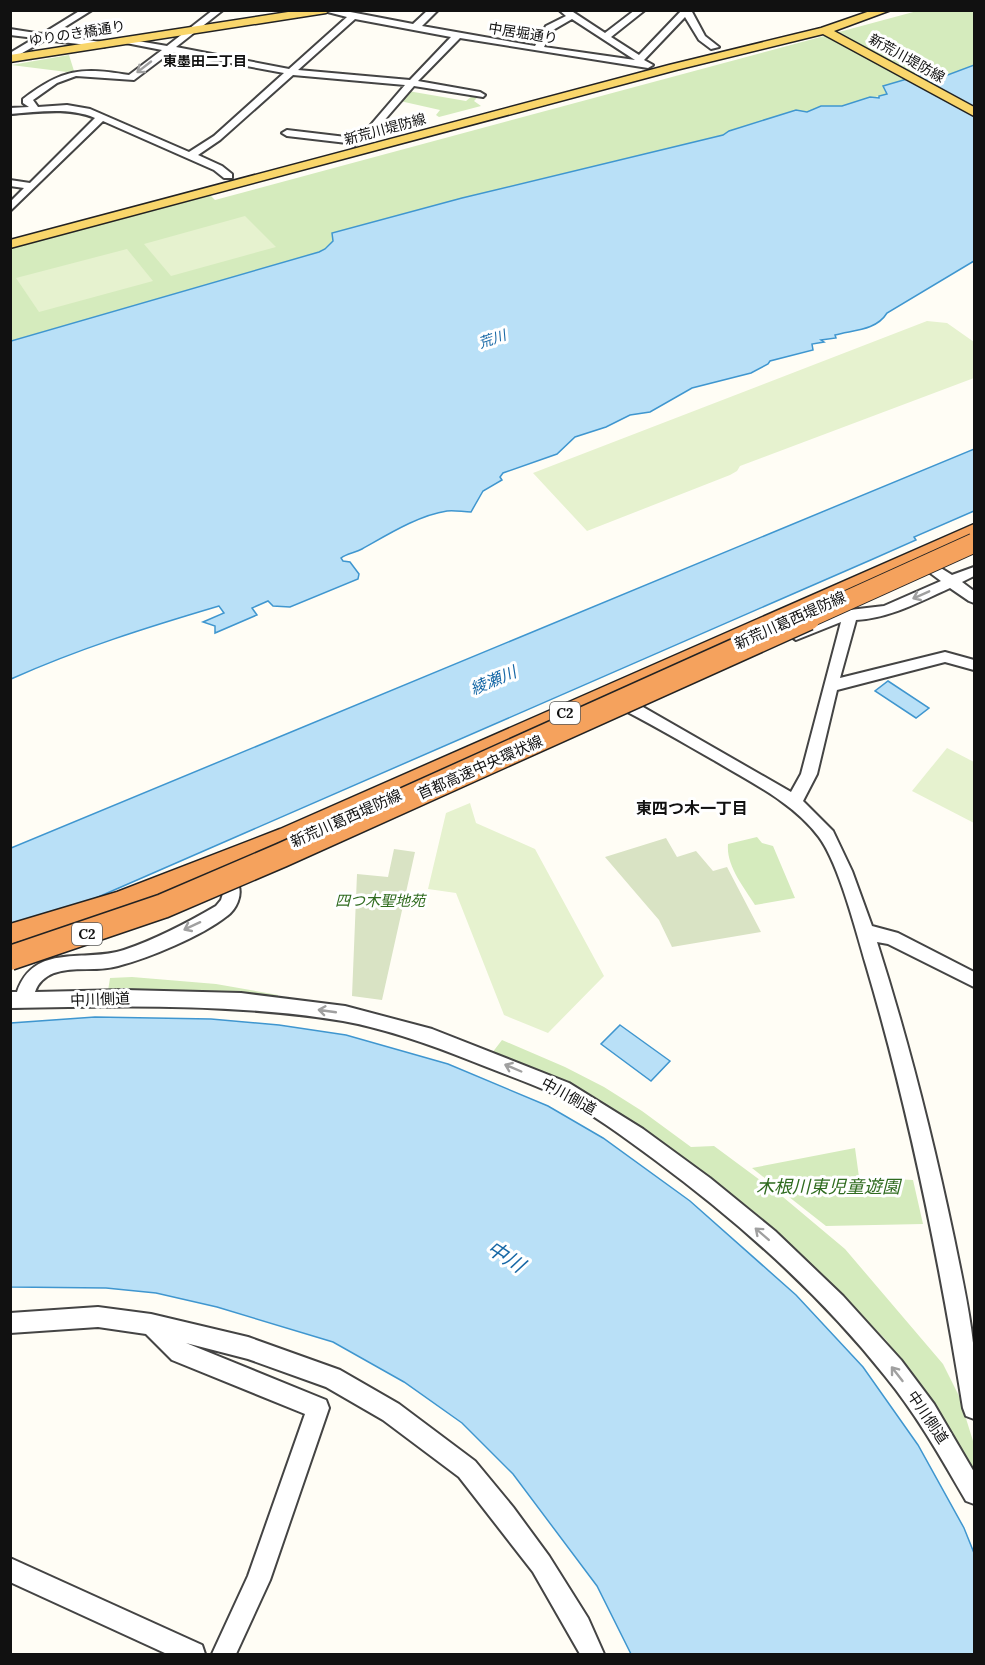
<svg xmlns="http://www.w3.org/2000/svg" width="985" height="1665" font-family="Lora,'Noto Sans JP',serif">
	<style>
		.green { fill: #d5ebbd }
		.cemetery { fill: #d9e3c4 }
		.pitch { fill: #e6f2cf }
		.water { fill: #b9e0f7; stroke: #3f96cf; stroke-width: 1.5 }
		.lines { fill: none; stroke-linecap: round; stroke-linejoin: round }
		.minor-casing { stroke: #444; stroke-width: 4 }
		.major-casing { stroke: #222; stroke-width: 3 }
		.highway-casing { stroke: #222; stroke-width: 3 }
		.minor { fill: #fff; fill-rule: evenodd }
		.major { fill: #f9d66b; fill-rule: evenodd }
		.highway { fill: #f5a25d; fill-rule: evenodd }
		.highway-bridge-far1-casing { stroke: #222; stroke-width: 21; stroke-linecap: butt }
		.highway-bridge-casing { stroke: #222; stroke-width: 27; stroke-linecap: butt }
		.highway-bridge-far1 { stroke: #f5a25d; stroke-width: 19 }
		.highway-bridge { stroke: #f5a25d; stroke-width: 24 }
		.oneway { stroke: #a0a0a0 }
		.labels { text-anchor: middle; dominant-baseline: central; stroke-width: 6; stroke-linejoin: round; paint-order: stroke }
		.far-street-label { font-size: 14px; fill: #111; stroke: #fff }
		.far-neighbourhood-label { font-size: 14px; font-weight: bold; fill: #111; stroke: #fff }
		.far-water-label { font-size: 14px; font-style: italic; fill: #1768a6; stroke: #fff }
		.shield { fill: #fff; stroke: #585858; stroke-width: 1.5 }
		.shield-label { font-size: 14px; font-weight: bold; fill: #111 }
		.street-label { font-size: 15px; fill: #111; stroke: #fff }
		.park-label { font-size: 15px; font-style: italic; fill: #2f6b1f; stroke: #fff }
		.water-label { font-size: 16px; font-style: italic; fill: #1768a6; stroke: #fff }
		.neighbourhood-label { font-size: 16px; font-weight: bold; fill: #111; stroke: #fff }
		.near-park-label { font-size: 18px; font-style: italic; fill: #2f6b1f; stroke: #fff }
		.near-water-label { font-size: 20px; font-style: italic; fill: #1768a6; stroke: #fff }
	</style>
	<rect width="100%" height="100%" fill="#fffdf5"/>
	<g class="green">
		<path d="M917,11h57v54l-29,11h-17l-40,15 -1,3 -45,12h-21l-14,6 -11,-2 -67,21 -6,4 -261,63 -130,35 1,8 -8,8 -6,3 -308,89v-95l198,-52 6,6z"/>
		<path d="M69,55l5,16 -7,1 -56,-7z"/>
		<path d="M408,91l58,10 6,-5 6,1 -4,4 7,5 -42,11 -3,-2 4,-5 -40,-9z"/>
		<path d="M757,837l5,6 11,3 22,52 -40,7c-11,-18 -29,-39 -27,-61z"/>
		<path d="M132,977l84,7 62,11v4l-170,-8 2,-13z"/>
		<path d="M502,1040l63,27 39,20 38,24 49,36 23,-1 69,51 62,52 98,115 16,32 14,45 1,34 -40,-71 -48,-64 -85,-86 -48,-43 -107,-79 -154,-79z"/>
		<path d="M855,1148l4,29 54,3 10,44 -97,2 -74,-58z"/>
	</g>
	<g class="cemetery">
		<path d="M666,838l11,19 19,-6 17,20 14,-4 34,65 -89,15 -13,-27 -54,-63z"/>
		<path d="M394,849l21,3 -33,148 -30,-4 5,-122 31,3z"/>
	</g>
	<g class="pitch">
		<path d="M245,216l31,31 -105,29 -27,-32z"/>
		<path d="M127,249l26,32 -114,31 -23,-34z"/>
		<path d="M927,321l20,2 27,19v36l-234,88 -3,5 -7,4 -143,56 -54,-58z"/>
		<path d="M947,748l27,14v61l-62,-32z"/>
		<path d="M470,803l6,20 59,26 69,127 -56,57 -44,-18 -48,-122 -28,-4 18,-76z"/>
	</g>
	<g class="water">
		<path d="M974,65v196l-87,52c-11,18 -35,17 -52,22l1,3 -15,2 3,2 -12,2 1,6 -43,11 -2,3 -17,9 -59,15 -42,24 -20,3 -24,12 -31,10 -18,17 -54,19 -3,4 2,3 -19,11 -12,21c-8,0 -16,-2 -24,-1 -28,4 -60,24 -85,38 -7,4 -15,4 -21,9l2,3 7,1 9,12 -1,5 -68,28 -17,-1 -5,-5 -16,7 5,7 -42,18v-7l-12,-4 21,-9 -5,-7c-71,21 -141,43 -208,73v-338l308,-89 6,-3 8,-8 -1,-8 130,-35 261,-63 6,-4 67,-21 11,2 14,-6h21l28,-9 9,1v-2l8,-2 -4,-8 41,-12 21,2z"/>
		<path d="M974,449v62l-60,26 2,3 -43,19 -862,376v-87z"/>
		<path d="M888,681l41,27 -13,10 -41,-27z"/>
		<path d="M95,1017l116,2 68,6 67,10 102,29 100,42 55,32 87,63 106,94 67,72 55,78 46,83 10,25v101h-343l-34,-68 -84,-112 -51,-51 -58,-41 -71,-40 -116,-35 -61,-14 -50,-5 -95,-1v-264z"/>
		<path d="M620,1025l50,36 -19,20 -50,-37z"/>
	</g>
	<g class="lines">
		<g class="minor-casing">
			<g id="minor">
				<path d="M81,10h11l-40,25 49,7 3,1v4l-59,-7 -35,20v-7l25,-15 -25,-3v-6l32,5z"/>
				<path d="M213,10h10l-47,37 113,22 58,-52 -27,-7h20l73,14 15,-14h10l-16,16 113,20 11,-20 20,-10 -7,-6h11l35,23 30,-23h10l-34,27 28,18 43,-45h9l14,26 14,11 -8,2 -12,-9 -14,-23 -41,43 9,5 -5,3 -188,-30 -42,43 62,11 5,3 -2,2 -69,-11 -39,45 -20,9 3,3 -5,3 -6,-3 -60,-7 -5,-3 5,-3 59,7 23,-10 36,-42 -112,-10 -73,65 -22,15 24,11 10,8v4h-8l-10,-8 -111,-49 -93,90v-9l14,-14 -14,-2v-6l20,3 65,-65c-26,-11 -56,-6 -85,-4v-6l19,-1 -6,-4v-4c39,-30 58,-32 106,-24l33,-25 -36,-7v-4l41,7zM355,19l96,18 -41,43 -112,-10zM572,19l63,41 -91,-13 9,-17zM171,52l113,21 -70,63 -25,16 -99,-43 -23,-4 -29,2 -5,-7 24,-17 19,-7 58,4z"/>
				<path d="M923,557l29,18 22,-8v9l-12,6 12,9v12l-5,-2 -19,-13c-31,14 -60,30 -94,32l-16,58 105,-26 29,8v10l-29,-8 -108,28 -20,84 -14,27 30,30 19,40 20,55 26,7 76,39v15l-86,-43 -11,-2c31,97 56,196 77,296 12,59 27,121 20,181l-8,-3 -3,-8c-24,-150 -54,-298 -97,-443 -10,-34 -27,-101 -47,-128 -25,-34 -67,-54 -102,-75 -35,-20 -71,-41 -107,-59l-3,-4 3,-4 5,-1 21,9 155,89 10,-18 40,-152 -45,18 -7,-5 2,-4 50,-20 43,-5 57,-25 -23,-17 -2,-3z"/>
				<path d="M232,882l6,2c5,11 -2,26 -11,32 -25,20 -78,42 -109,50 -21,6 -44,0 -64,7 -10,4 -16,10 -19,19l90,-2 116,3 104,13 87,23 137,54 74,46 67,49 65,53 68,65 58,64 33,44 40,68v32l-8,-3c-25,-43 -49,-86 -81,-125 -66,-83 -145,-153 -230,-216 -31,-23 -66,-49 -101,-66 -26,-12 -53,-21 -80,-32 -42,-17 -87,-33 -131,-41 -110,-18 -222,-15 -333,-13v-16h7c17,-50 68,-29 107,-42 32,-11 63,-27 92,-44l5,-6 5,-16z"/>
				<path d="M98,1307l53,7 97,23 92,33 59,34 76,57 38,46 36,49 39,62 16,36h-24l-47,-82 -74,-95 -76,-57 -57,-33 -78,-28 -62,-16 140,57 3,8 -59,172 -34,74h-24l36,-78 57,-162 -133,-54 -26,-26 -48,-7 -88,6v-20z"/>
				<path d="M10,1558l192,87 3,9h-38l-157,-72z"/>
			</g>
		</g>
		<g class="major-casing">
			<g id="major">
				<path d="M301,10h30l-5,3 -316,49v-7z"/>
				<path d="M873,10h18l-57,21 140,76v9l-151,-82 -147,36 -666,178v-8l659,-175 152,-37z"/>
			</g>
		</g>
		<g class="highway-casing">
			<path id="highway" d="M974,524v13l-319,146 -412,182 -111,42 -122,37v-20l107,-32 163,-63z"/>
		</g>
		<use href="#minor" class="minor"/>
		<use href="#major" class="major"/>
		<use href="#highway" class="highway"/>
		<g class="highway-bridge-far1-casing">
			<path id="highway-bridge-far1" d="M804,620l170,-77"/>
		</g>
		<g class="highway-bridge-casing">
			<path id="highway-bridge" d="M10,958l153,-52 119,-51 526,-237"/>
		</g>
		<use href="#highway-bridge-far1" class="highway-bridge-far1"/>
		<use href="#highway-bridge" class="highway-bridge"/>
	</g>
	<defs><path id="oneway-shaft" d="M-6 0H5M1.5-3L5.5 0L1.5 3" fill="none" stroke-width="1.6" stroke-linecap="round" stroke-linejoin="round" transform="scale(1.5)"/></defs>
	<g class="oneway">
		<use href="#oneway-shaft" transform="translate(144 67) rotate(142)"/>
		<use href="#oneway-shaft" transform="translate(921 595) rotate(156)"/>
		<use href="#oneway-shaft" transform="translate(192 926) rotate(155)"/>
		<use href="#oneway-shaft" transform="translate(327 1011) rotate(-172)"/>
		<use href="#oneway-shaft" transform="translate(513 1068) rotate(-157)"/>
		<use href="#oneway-shaft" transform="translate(762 1234) rotate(-139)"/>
		<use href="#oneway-shaft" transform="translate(897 1374) rotate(-128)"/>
	</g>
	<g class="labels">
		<g class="far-street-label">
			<text transform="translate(77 33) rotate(-9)">ゆりのき橋通り</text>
			<text transform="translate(523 33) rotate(9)">中居堀通り</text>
			<text transform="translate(907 58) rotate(29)">新荒川堤防線</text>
			<text transform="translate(385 129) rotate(-15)">新荒川堤防線</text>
		</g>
		<g class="far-neighbourhood-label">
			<text x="205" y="61">東墨田二丁目</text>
		</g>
		<g class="far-water-label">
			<text transform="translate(492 339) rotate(-19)">荒川</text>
		</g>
		<g class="shield">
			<rect x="550" y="702" width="30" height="22" rx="4.5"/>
			<rect x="72" y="923" width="30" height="22" rx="4.5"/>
		</g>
		<g class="shield-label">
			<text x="565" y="713">C2</text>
			<text x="87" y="934">C2</text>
		</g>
		<g class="street-label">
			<text transform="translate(790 620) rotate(-24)">新荒川葛西堤防線</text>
			<text transform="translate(480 767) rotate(-24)">首都高速中央環状線</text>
			<text transform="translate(346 818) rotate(-24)">新荒川葛西堤防線</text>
			<text transform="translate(100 999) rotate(-2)">中川側道</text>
			<text transform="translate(569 1096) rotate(29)">中川側道</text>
			<text transform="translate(928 1417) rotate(56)">中川側道</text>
		</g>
		<g class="park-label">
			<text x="380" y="900">四つ木聖地苑</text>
		</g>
		<g class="water-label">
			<text transform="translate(493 680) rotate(-23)">綾瀬川</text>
		</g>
		<g class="neighbourhood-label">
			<text x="692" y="808">東四つ木一丁目</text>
		</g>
		<g class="near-park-label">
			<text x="828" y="1186">木根川東児童遊園</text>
		</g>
		<g class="near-water-label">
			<text transform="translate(506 1256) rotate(33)">中川</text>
		</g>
	</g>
	<rect width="985" height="1665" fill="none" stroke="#111111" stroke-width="24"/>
</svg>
